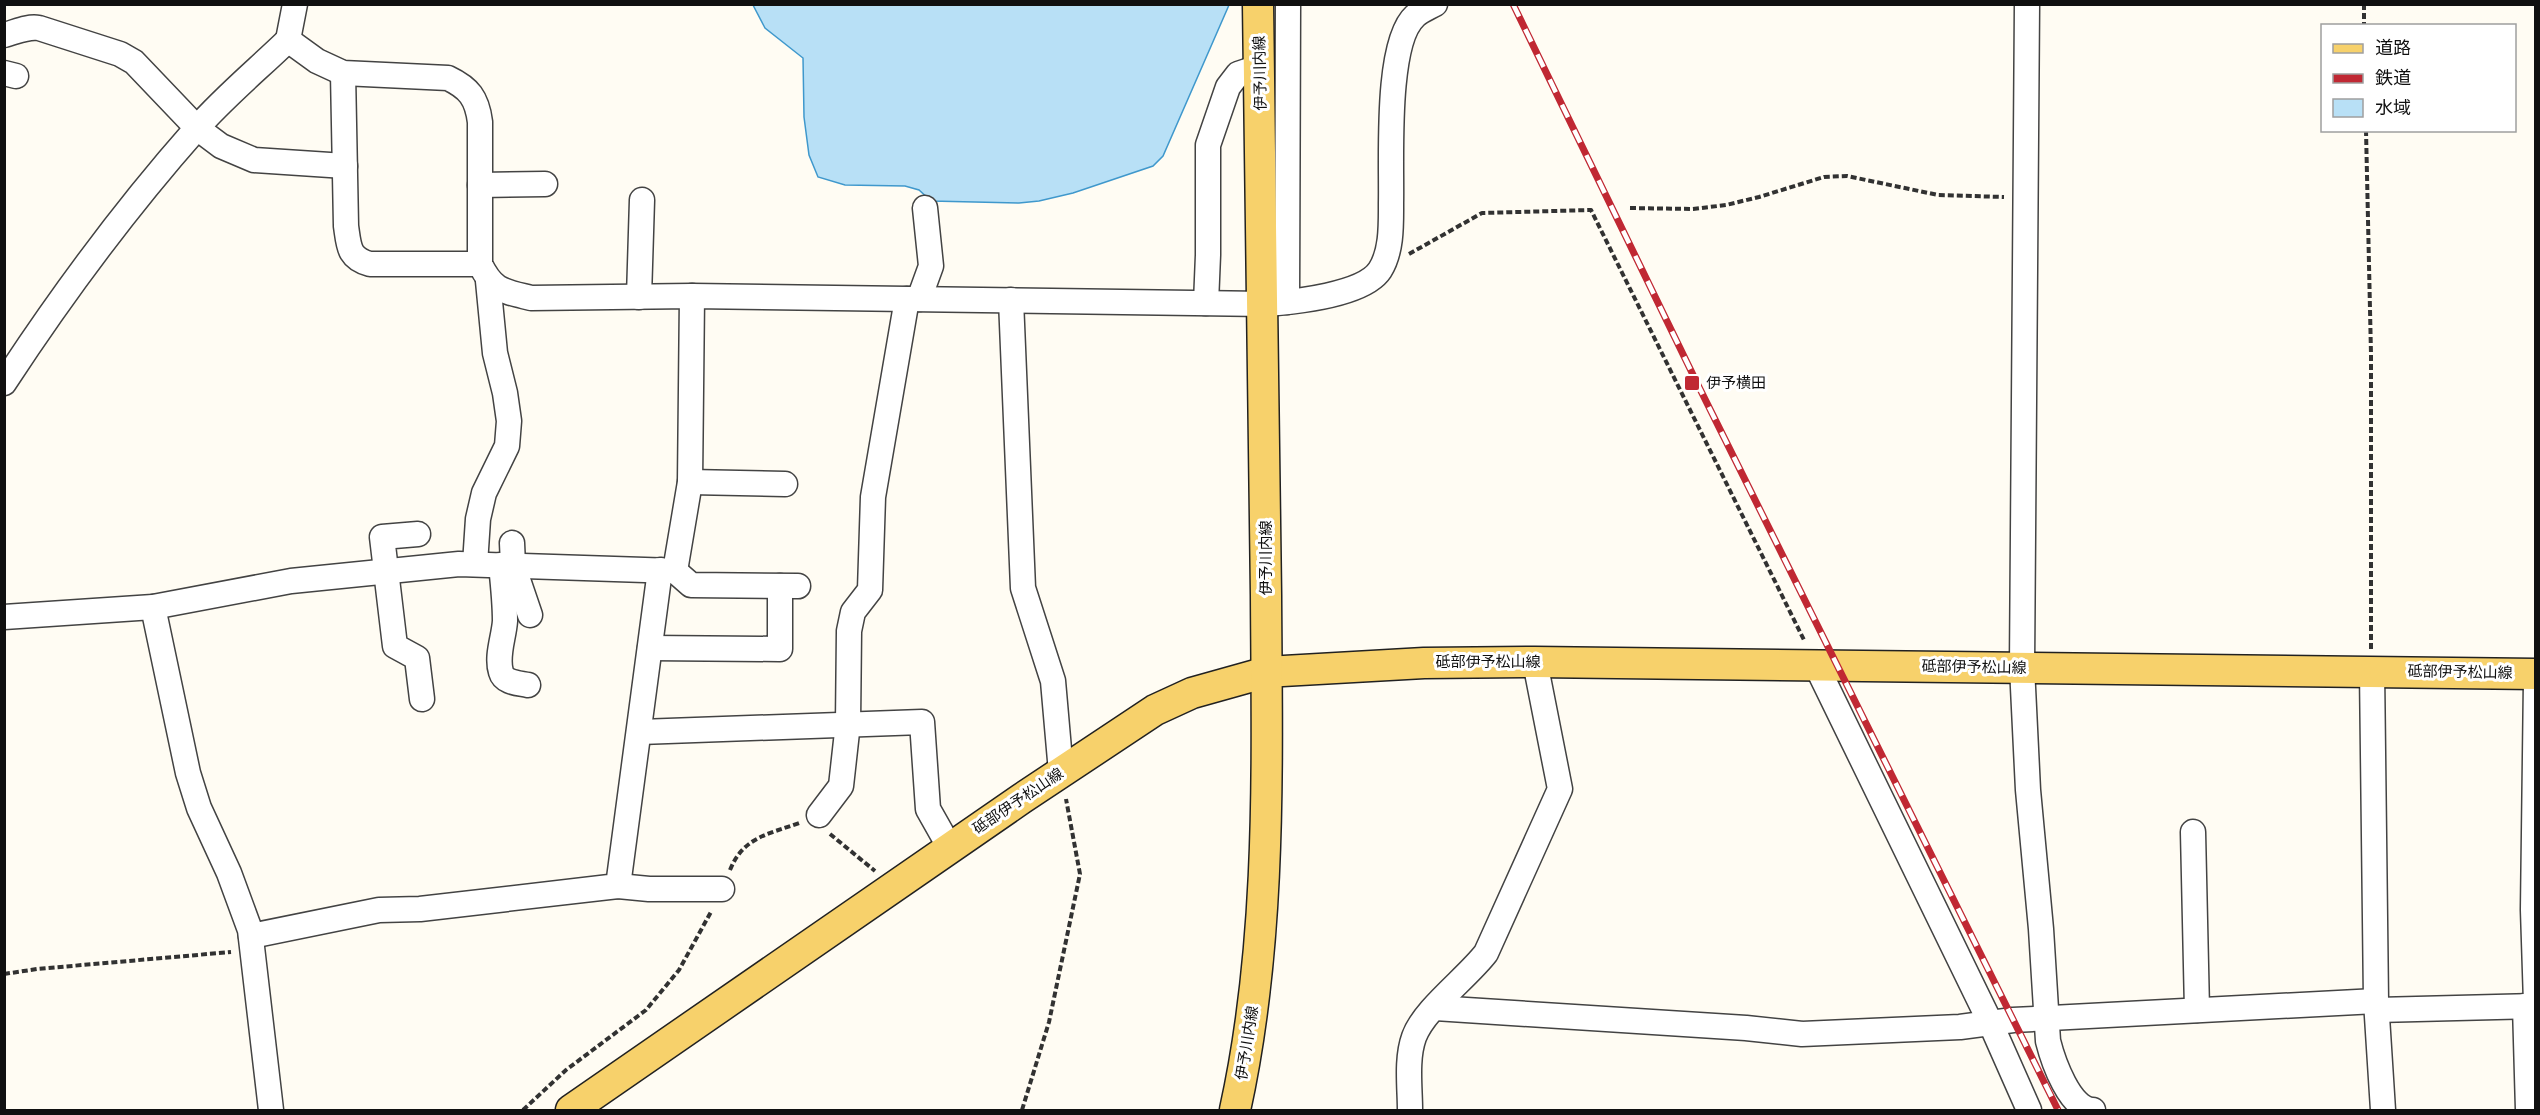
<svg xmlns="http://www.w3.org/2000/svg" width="2540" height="1115" font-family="'Crimson Pro','Noto Sans JP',serif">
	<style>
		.water { fill: #b8e0f6; stroke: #3f98cc; stroke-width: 1.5 }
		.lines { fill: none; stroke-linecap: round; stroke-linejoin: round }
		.minor-casing { stroke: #434343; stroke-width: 27 }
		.major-casing { stroke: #212121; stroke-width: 33 }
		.path { stroke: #323232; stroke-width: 4; stroke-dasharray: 6 3; stroke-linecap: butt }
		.minor { stroke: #fff; stroke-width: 24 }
		.major { stroke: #f7d16b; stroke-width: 30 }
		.rail-casing { stroke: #c02833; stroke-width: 7 }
		.rail { stroke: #fff; stroke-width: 4.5; stroke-dasharray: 14; stroke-linecap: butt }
		.poi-dot { fill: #c02833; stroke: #fff; stroke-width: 2 }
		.labels { text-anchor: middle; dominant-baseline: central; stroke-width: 6; stroke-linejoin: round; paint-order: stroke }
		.street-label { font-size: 15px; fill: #101010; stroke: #fff }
		.poi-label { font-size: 15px; fill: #101010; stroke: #fff; text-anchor: start }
	</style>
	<rect width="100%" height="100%" fill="#fffcf3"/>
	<path class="water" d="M753,5h476l-66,151 -10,10 -80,27 -34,8 -20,2 -88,-2 -12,-11 -14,-4 -60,-1 -27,-8 -9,-22 -5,-38 -1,-59 -38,-30z"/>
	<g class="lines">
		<g class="minor-casing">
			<g id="minor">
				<path d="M295,4l-7,36 29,21 26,12 105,5c21,10 29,20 32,44v142c13,27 23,27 51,34l161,-2 573,8c28,-2 99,-9 115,-34 12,-19 11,-46 11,-67 1,-41 -6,-160 24,-187 5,-5 13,-8 20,-12"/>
				<path d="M2027,4l-5,663 6,123 13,139 7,112c5,20 22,69 45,69"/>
				<path d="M4,35c12,-3 23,-9 35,-7l81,26 14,8 63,66 24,18 33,14 91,6"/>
				<path d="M4,73l12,3"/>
				<path d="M343,73l3,153c3,20 2,32 24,38h110"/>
				<path d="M480,185l65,-1"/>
				<path d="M639,297l3,-97"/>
				<path d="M919,299l12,-33 -6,-58"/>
				<path d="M1011,300l12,288 30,93 8,91"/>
				<path d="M1287,302l1,-298"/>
				<path d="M1206,303l2,-48v-110l20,-58 10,-13 21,-7"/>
				<path d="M4,383c57,-87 123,-176 192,-254 28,-32 62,-60 92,-89"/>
				<path d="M690,482l95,2"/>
				<path d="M418,534l-36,3 13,109 22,12 5,41"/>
				<path d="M512,543l1,22 17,50"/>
				<path d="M475,564l3,-45 6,-26 23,-47 2,-25 -4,-28 -10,-40 -7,-72"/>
				<path d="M501,565c2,19 4,37 4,56 -1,16 -9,35 -4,51 3,11 18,11 27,13"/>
				<path d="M675,571l16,14 107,1"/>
				<path d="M153,607l35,166 11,35 30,65 21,57 21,180"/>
				<path d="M4,617l149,-10 138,-26 168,-17 216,7 15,-89 2,-186"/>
				<path d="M650,648l130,1v-63"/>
				<path d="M1816,665l174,357 39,88"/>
				<path d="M2372,670l4,331 7,109"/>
				<path d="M2536,680l-3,230 3,93"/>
				<path d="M640,732l282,-10 6,87 22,39"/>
				<path d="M819,815l22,-29 7,-63 1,-92 4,-19 17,-22 3,-93 34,-198"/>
				<path d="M2193,832l4,178"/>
				<path d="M618,886l31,3h73"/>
				<path d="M251,936l128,-26 41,-1 198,-23 42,-316"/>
				<path d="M2525,1006l3,104"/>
				<path d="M1435,1008l311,20 56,6 158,-7 53,-7 363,-19"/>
				<path d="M2377,1010l159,-4"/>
				<path d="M1410,1110c0,-22 -4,-51 4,-73 10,-28 53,-59 72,-84l74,-164 -25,-127"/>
			</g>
		</g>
		<g class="major-casing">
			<g id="major">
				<path d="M571,1110l450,-311 134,-89 37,-17 75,-21 157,-9 111,-1 1001,12"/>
				<path d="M1235,1110c37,-168 32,-344 31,-515 -1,-197 -4,-394 -8,-591"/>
			</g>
		</g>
		<g class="path">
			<path d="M2364,4v22"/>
			<path d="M2366,130l5,224v295"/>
			<path d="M1630,208l63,1 33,-4 33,-8 65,-20 23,-1 91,19 66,2"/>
			<path d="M1409,254l73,-41 109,-3 213,430"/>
			<path d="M830,834l45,37"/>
			<path d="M730,870c13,-33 39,-36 69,-47"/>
			<path d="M4,974l33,-5 194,-17"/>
			<path d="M523,1110l43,-40 80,-60 33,-40 33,-60"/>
			<path d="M1022,1110l27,-88 31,-148 -14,-75"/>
		</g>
		<use href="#minor" class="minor"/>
		<use href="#major" class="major"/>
		<g class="rail-casing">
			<path id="rail" d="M1513,4l183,377 362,729"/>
		</g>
		<use href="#rail" class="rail"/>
	</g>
	<rect class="poi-dot" x="1684" y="375" width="16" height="16" rx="3"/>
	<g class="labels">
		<g class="street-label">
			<text transform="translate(1260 73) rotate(-91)">伊予川内線</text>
			<text transform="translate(1266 558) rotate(-90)">伊予川内線</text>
			<text x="1488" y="662">砥部伊予松山線</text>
			<text transform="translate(1974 667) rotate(1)">砥部伊予松山線</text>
			<text transform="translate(2460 672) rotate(1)">砥部伊予松山線</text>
			<text transform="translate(1018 801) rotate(-34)">砥部伊予松山線</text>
			<text transform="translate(1247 1043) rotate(-81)">伊予川内線</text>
		</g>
		<g class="poi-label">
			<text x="1706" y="383">伊予横田</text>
		</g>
	</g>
	<rect width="2540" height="1115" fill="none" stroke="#101010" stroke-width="12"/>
	<rect x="2321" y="24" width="195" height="108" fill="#ffffff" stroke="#9f9f9f" stroke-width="1.5"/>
	<rect x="2333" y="44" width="30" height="9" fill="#f7d16b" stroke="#9f9f9f" stroke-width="1.5"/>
	<text x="2375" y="54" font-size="18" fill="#101010">道路</text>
	<rect x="2333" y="74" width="30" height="9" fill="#c02833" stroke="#9f9f9f" stroke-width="1.5"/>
	<text x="2375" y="84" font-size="18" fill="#101010">鉄道</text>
	<rect x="2333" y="99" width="30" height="18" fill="#b8e0f6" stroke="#9f9f9f" stroke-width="1.5"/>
	<text x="2375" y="114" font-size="18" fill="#101010">水域</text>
</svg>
